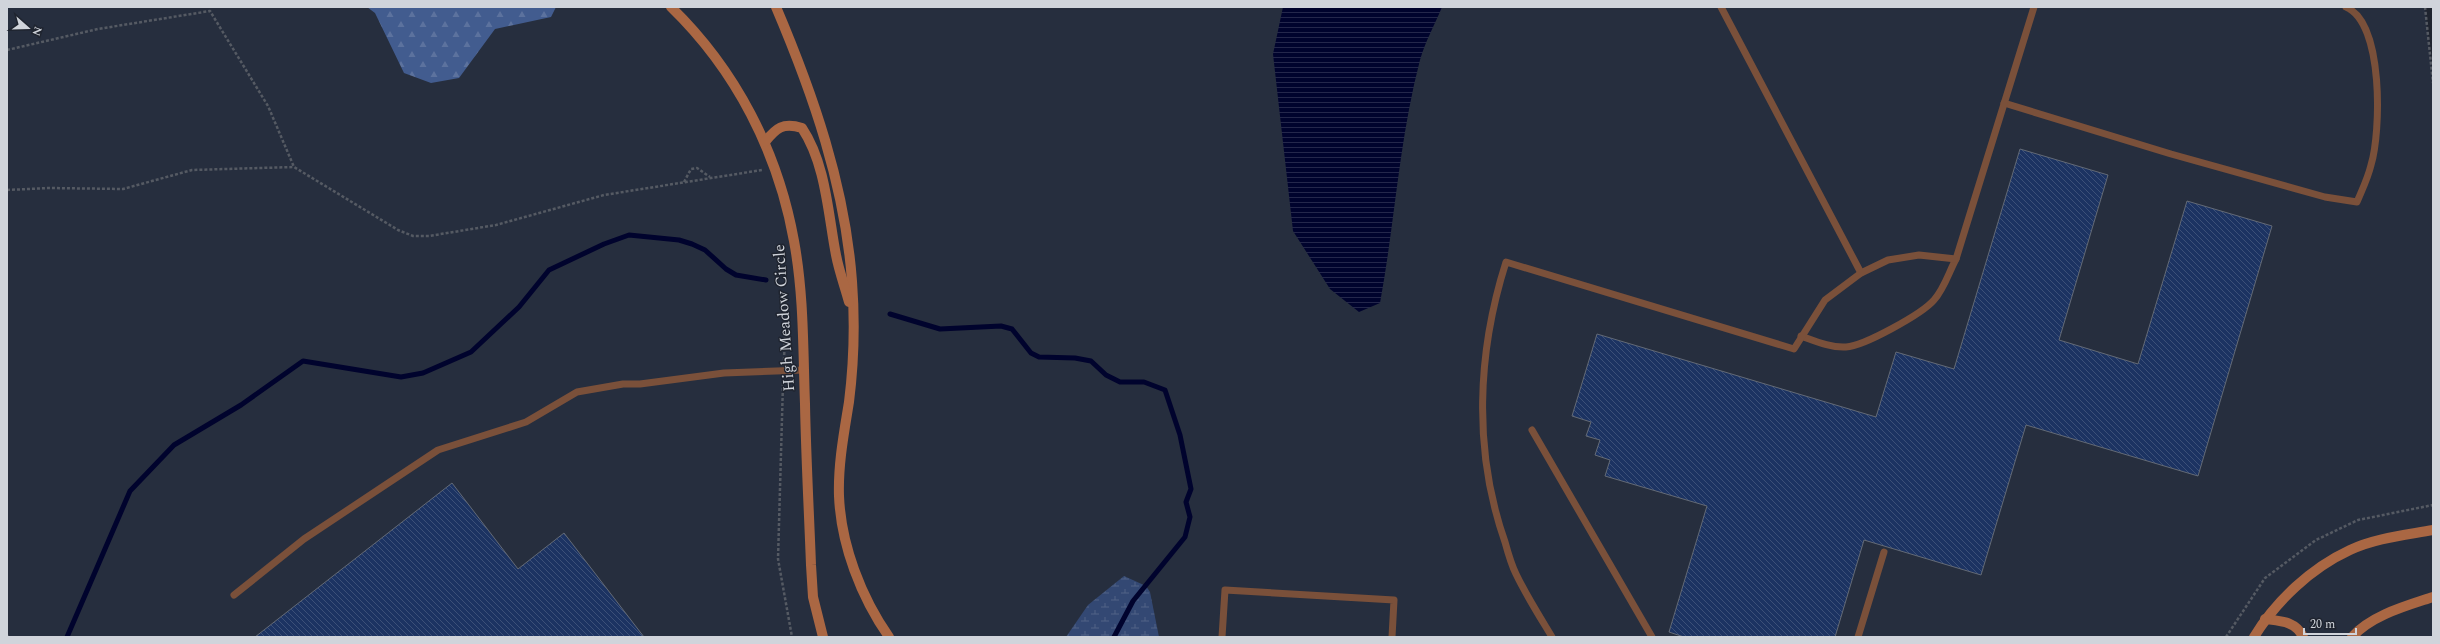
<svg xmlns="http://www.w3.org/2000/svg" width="2440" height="644" font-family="Spectral,serif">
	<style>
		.built { fill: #262e3e }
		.forest { fill: url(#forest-firs) }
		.wetland { fill: url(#wetland-marsh) }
		.water { fill: url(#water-rules) }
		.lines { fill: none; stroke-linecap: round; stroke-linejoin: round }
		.stream { stroke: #00032d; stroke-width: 5 }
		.building { fill: url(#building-back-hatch); stroke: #636a76 }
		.path { stroke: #555a63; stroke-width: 2.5; stroke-dasharray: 3 2; stroke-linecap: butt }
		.lane { stroke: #7a503a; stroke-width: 7 }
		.secondary { stroke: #aa6743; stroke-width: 10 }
		.labels { text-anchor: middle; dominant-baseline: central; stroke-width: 3; stroke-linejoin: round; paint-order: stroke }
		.street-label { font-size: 16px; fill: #d0d4db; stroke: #1f242f }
	</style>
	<defs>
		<pattern id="forest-firs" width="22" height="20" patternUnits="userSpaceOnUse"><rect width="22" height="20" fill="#425c8f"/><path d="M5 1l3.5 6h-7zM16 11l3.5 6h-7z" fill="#5c729e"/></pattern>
		<pattern id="wetland-marsh" width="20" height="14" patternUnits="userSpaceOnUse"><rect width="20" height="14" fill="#334873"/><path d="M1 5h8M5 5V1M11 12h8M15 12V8" fill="none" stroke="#506286"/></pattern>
		<pattern id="water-rules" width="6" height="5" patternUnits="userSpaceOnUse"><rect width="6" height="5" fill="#00032d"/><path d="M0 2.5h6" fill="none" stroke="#24274b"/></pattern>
		<pattern id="building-back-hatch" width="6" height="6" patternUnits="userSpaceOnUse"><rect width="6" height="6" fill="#1c3362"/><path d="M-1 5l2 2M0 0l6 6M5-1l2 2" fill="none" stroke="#3c5078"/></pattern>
	</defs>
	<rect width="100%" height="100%" fill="#1f242f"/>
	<path class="built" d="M7,7h2418l8,73v557h-2426z"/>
	<path class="forest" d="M367,7h189l-5,10 -56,12 -36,49 -28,5 -27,-10 -29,-60z"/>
	<path class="wetland" d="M1124,576l22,10 4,6 9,45h-93l22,-32z"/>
	<path class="water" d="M1283,7h159c-7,17 -17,35 -22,53 -21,80 -25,162 -40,243l-21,9 -29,-23 -37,-58 -20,-177z"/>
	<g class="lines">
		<g class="stream">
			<path d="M890,314l50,15 61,-3 11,3 19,24 8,4 36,1 16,3 15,14 14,7h24l21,8 15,45 11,54 -5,13 4,15 -5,20 -52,64 -19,36"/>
			<path d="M67,637l63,-146 44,-46 67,-40 62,-44 98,16 22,-4 48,-21 48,-45 30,-37 55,-26 25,-9 50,5 13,4 13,6 21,19 10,6 30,5"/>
		</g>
	</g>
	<g class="building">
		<path d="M2020,149l88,26 -49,165 79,24 49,-163 85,25 -74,250 -172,-51 -45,150 -117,-35 -29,97h-151l-15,-5 38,-126 -102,-30 5,-16 -15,-5 5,-15 -14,-4 5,-14 -19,-6 25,-82 279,83 20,-65 58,17z"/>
		<path d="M452,483l66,86 46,-36 80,104h-389z"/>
	</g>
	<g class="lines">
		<g class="path">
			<path d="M2425,7l8,76"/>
			<path d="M7,50l91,-21 112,-18 58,95 26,61 104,63 15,6h16l67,-11 108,-30 158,-25"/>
			<path d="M684,182l7,-13 6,-1 13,9"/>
			<path d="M7,190l42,-2 74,1 69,-19 102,-3"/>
			<path d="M784,360l1,-28"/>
			<path d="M783,383l-5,176 14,78"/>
			<path d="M7,635l1,2"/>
			<path d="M2226,637l39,-59 51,-38 42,-20 75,-15"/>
		</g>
		<g class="lane">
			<path d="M1721,7l140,266"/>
			<path d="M2004,103l167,51 154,43 32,5c5,-12 11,-24 14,-37 10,-33 13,-142 -25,-158"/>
			<path d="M1801,336c14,5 30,12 45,11 18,-1 76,-33 88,-47 10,-11 15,-28 22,-41"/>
			<path d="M1532,430l120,207"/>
			<path d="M234,595l70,-56 134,-89 88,-28 51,-30 46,-8h17l84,-11 80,-3"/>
			<path d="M1222,637l3,-47 169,10 -2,37"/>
			<path d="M1552,637c-12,-20 -26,-42 -36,-63 -5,-10 -8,-21 -11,-32 -32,-91 -28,-189 1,-280l288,87 31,-49 36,-27 27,-13 31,-5 37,4 78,-252"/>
			<path d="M1858,637l26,-85"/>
		</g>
		<g class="secondary">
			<path d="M671,7c65,63 107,145 123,234 10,54 9,109 11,163 1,54 4,107 6,161l2,32 10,40"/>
			<path d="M776,7c37,87 69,179 76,274 3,40 2,81 -3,121 -5,31 -11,62 -10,94 2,49 22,101 50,141"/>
			<path d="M765,142c11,-14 18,-20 37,-14 24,36 26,86 34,127 3,16 9,32 13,47"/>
			<path d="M2265,619c15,2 31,2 38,18"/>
			<path d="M2254,637c22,-36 57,-69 96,-87 25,-12 56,-15 83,-20"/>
			<path d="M2352,637c20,-22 54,-31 81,-40"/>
		</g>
	</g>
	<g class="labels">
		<g class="street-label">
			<text transform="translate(784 318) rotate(-94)">High Meadow Circle</text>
		</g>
	</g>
	<rect width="2440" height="644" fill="none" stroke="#d0d4db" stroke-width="16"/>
	<g transform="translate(28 28) rotate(110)" stroke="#1f242f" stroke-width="3" paint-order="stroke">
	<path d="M0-3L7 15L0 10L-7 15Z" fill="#d0d4db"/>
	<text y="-6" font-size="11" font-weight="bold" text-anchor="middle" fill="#d0d4db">N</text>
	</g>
	<path d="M2304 628v6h52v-6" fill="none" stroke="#d0d4db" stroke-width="2"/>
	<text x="2310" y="628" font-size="12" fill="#d0d4db" stroke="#1f242f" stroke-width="3" paint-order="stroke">20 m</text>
</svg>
